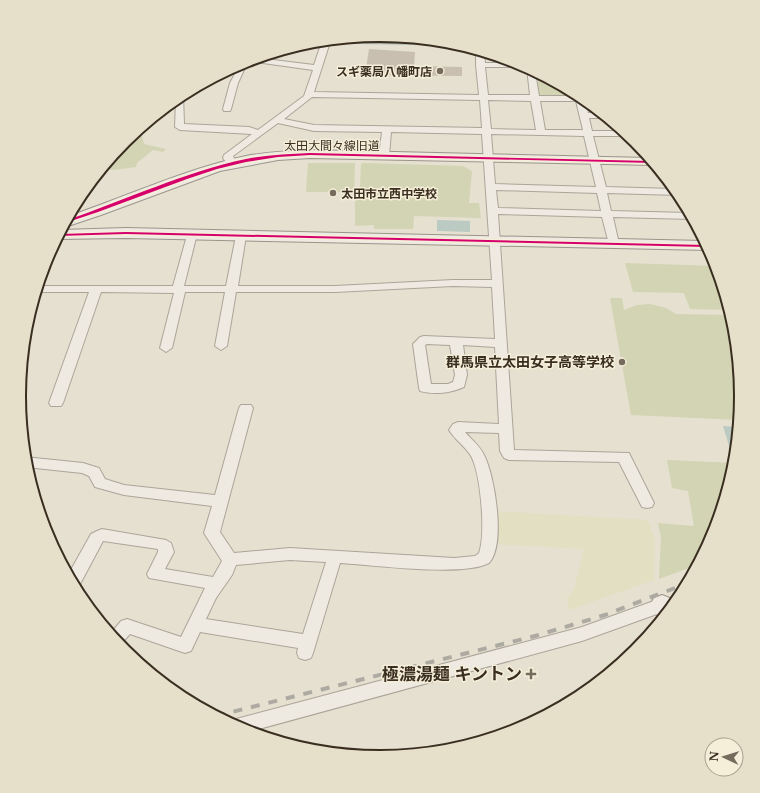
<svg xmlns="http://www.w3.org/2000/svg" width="760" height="793" font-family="'Libre Baskerville','Noto Sans JP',serif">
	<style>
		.farmland { fill: #e3dfc2 }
		.green { fill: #d2d4b3 }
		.water { fill: #bbcac2 }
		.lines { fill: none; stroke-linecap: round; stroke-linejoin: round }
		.stream { stroke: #bbcac2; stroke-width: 2 }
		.building { fill: #c8bfb1 }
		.street-casing { stroke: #aba599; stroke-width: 2 }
		.secondary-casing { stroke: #9a9589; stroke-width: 2 }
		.street { fill: #eeeae2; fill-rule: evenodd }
		.secondary { fill: #eeeae2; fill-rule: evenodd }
		.rail { stroke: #adaaa2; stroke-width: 4; stroke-dasharray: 9 9; stroke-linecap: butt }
		.cycleway-casing { stroke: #f5eed8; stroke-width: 3 }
		.cycleway { fill: #d6006c; fill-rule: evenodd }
		.poi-dot { fill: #766c5e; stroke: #f5eed8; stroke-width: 1.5 }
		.labels { text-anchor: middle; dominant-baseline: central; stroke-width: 3; stroke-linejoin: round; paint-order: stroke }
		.far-poi-label { font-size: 12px; font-weight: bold; fill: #3a2e21; stroke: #f5eed8; text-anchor: end }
		.far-street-label { font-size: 12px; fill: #3a2e21; stroke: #f5eed8 }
		.poi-label { font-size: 14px; font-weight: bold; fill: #3a2e21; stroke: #f5eed8; text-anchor: end }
		.near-poi-label { font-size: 17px; font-weight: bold; fill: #3a2e21; stroke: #f5eed8; text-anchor: end }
		.rim { fill: none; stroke: #3a2e21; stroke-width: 2 }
	</style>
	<rect width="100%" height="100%" fill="#e5e0d0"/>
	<path class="farmland" d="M493,511l155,9 7,20 -1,40 -85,30 -2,-12 7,-9 10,-40 -91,-5z"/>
	<g class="green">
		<path d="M530,69l51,27 -46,2z"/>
		<path d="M144,126l3,2 -6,3 3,13 22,5 -3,3 -10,-2 -16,13 -1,4 -22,3 -12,-1 23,-28z"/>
		<path d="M308,163h47l-1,29h-48z"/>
		<path d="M363,163l100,3 9,5 -3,32h10l2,15 -67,-2 -1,13h-39v-4l-19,1v-32l5,-6 1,-24z"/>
		<path d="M625,263l91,3 13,44 -39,-1 -6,-16 -51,-1z"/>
		<path d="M610,298h12l2,12 13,-5 13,-1 16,4 10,6 55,1c9,29 11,74 8,105l-108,-5z"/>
		<path d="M667,460l67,3 -21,72 -16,30 -38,14 2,-42 -3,-14 36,3 -6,-35 -16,-3z"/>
	</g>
	<g class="water">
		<path d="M437,220l33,1v11l-33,-1z"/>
		<path d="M723,426l15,1 -2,20 -7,-1z"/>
	</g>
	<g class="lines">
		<path class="stream" d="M311,42l148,3"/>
	</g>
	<path class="building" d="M369,49l46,3 -1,14 48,1v9l-97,-1z"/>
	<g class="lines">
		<g class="street-casing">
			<g id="street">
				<path d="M354,38l63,1 34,3 -4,2 -117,-2 -16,50 165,3 -3,-30v-15l8,3 1,10h32l8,4h-40l3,28h42l-3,-27 8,4 4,24h42l5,5h-1l3,12h13l6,5h-18l3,13h31l6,5h-36l13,51 68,2 5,6 -72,-2 4,18 78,2 3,6 -79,-2 6,27 -5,3 -5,-3 -7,-27 -104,-3 16,236 115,3 25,50 -2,4 -5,1 -5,-1 -23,-45 -110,-2 -5,-2 -4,-7 -1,-18 -34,-1c6,7 15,14 19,23 11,21 22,90 5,108 -26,14 -116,2 -149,0l-27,90 -2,5 -6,2 -6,-2 -2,-5 1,-5 -98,-16 -9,19 -6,2 -55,-19 -10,11 -10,-11 11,-13 6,-2 54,18 24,-49 -56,-10 -2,-4 11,-22v-3l-55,-8 -25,47h-3l-7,-13 23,-41 6,-3 5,-2 64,11 5,3 3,9 -9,17 48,8 9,-16 -18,-28 8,-27 -88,-11 -29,-8 -6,-11 -7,-3 -56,-6 -1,-10 58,6 16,5 6,11 19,6 91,10 24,-87 2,-3h10l2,3 -33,124 14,21 56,-5 164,10 21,-2 4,-3c7,-19 2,-79 -8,-97 -6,-10 -16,-16 -22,-26l4,-6 5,-2 41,2 -4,-77 -32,-2 4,30 -3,12c-13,6 -30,8 -44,4l-1,-3 -6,-44 7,-7 4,-1 71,3 -3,-52 -39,-1 -118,6h-99l-9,54 -6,4 -6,-4 10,-54h-40l-13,56 -6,4 -6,-4 14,-55 -73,-1 -38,111 -2,3h-10l-2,-3 40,-111h-52l1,-6h135l15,-54 4,-1 5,3 -13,52h42l10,-50 5,-3 5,3 -8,50h97l118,-6h39l-10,-146 -91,-2 -2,24 -5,3 -5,-3 3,-24 -68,-1 -36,-8 -45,33 3,7 -5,3 -3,-1 -5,-7 1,-3 28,-21 -72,-4 -5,-3 1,-28 7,-5 1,30 65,3 9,3 46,-34 9,-26 -64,-9 8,-3 57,7 8,-24zM312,97l168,3 2,28 -168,-3 -30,-6zM488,100l43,1 5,29 -45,-1zM540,101h36l7,29h-38zM491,134l93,2 12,51 -101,-3zM496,190l101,3 4,18 -103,-3zM427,344l23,1 5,30 -2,7 -5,2h-17l-6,-39zM290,560l36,2 -23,72 -97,-15 10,-21 16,-23 4,-10z"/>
				<path d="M248,61l-10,22 -7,26 -1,2h-6l-1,-2 7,-26 10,-19z"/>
				<path d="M662,598l6,2 2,5 -2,5 -86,31 -334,91 -19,-9 7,-4 346,-92z"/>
			</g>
		</g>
		<g class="secondary-casing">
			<g id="secondary">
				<path d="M310,150l339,8 6,7 -345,-7 -32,2 -58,11 -119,44 -30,10 -7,1 5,-10c59,-20 116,-47 177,-60 21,-4 43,-5 64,-6z"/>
				<path d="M126,228l578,13 5,9 -583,-12 -69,1 4,-9z"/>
				<path d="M662,595l8,3 4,6 -13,17 -11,-16 4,-7z"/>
			</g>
		</g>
		<use href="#street" class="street"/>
		<use href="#secondary" class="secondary"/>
		<path class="rail" d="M216,716l319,-80 70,-21 83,-32"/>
		<g class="cycleway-casing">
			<g id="cycleway">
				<path d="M310,153l341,8 2,2 -343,-8 -32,2 -32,5 -29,7 -30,10 -89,33 -33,11 2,-3c59,-20 117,-48 179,-61 21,-4 43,-5 64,-6z"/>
				<path d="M126,232l580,13 1,2 -581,-13 -68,2 2,-2z"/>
			</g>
		</g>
		<use href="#cycleway" class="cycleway"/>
	</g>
	<g class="poi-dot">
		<circle cx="440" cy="71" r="4"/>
		<circle cx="333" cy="193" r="4"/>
		<circle cx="622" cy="362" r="4"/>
		<path d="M529 668h4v4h4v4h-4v4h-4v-4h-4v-4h4z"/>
	</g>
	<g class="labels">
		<g class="far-poi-label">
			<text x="432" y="71">スギ薬局八幡町店</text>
			<text x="341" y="193" text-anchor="start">太田市立西中学校</text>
		</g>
		<g class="far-street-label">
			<text x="332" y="145">太田大間々線旧道</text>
		</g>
		<g class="poi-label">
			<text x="614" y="362">群馬県立太田女子高等学校</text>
		</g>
		<g class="near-poi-label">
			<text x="522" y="674">極濃湯麺 キントン</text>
		</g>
	</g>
	<path d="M0 0H760V793H0ZM26 396a354 354 0 1 1 708 0a354 354 0 1 1-708 0Z" fill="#e6dfc9" fill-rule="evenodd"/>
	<path class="rim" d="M26 396a354 354 0 1 1 708 0a354 354 0 1 1-708 0Z"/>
	<g transform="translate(724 757) rotate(274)"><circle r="19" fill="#f5eed8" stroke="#aaa18f"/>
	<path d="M0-3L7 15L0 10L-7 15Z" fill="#766c5e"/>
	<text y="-6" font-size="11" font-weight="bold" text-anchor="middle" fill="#3a2e21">N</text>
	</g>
</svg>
